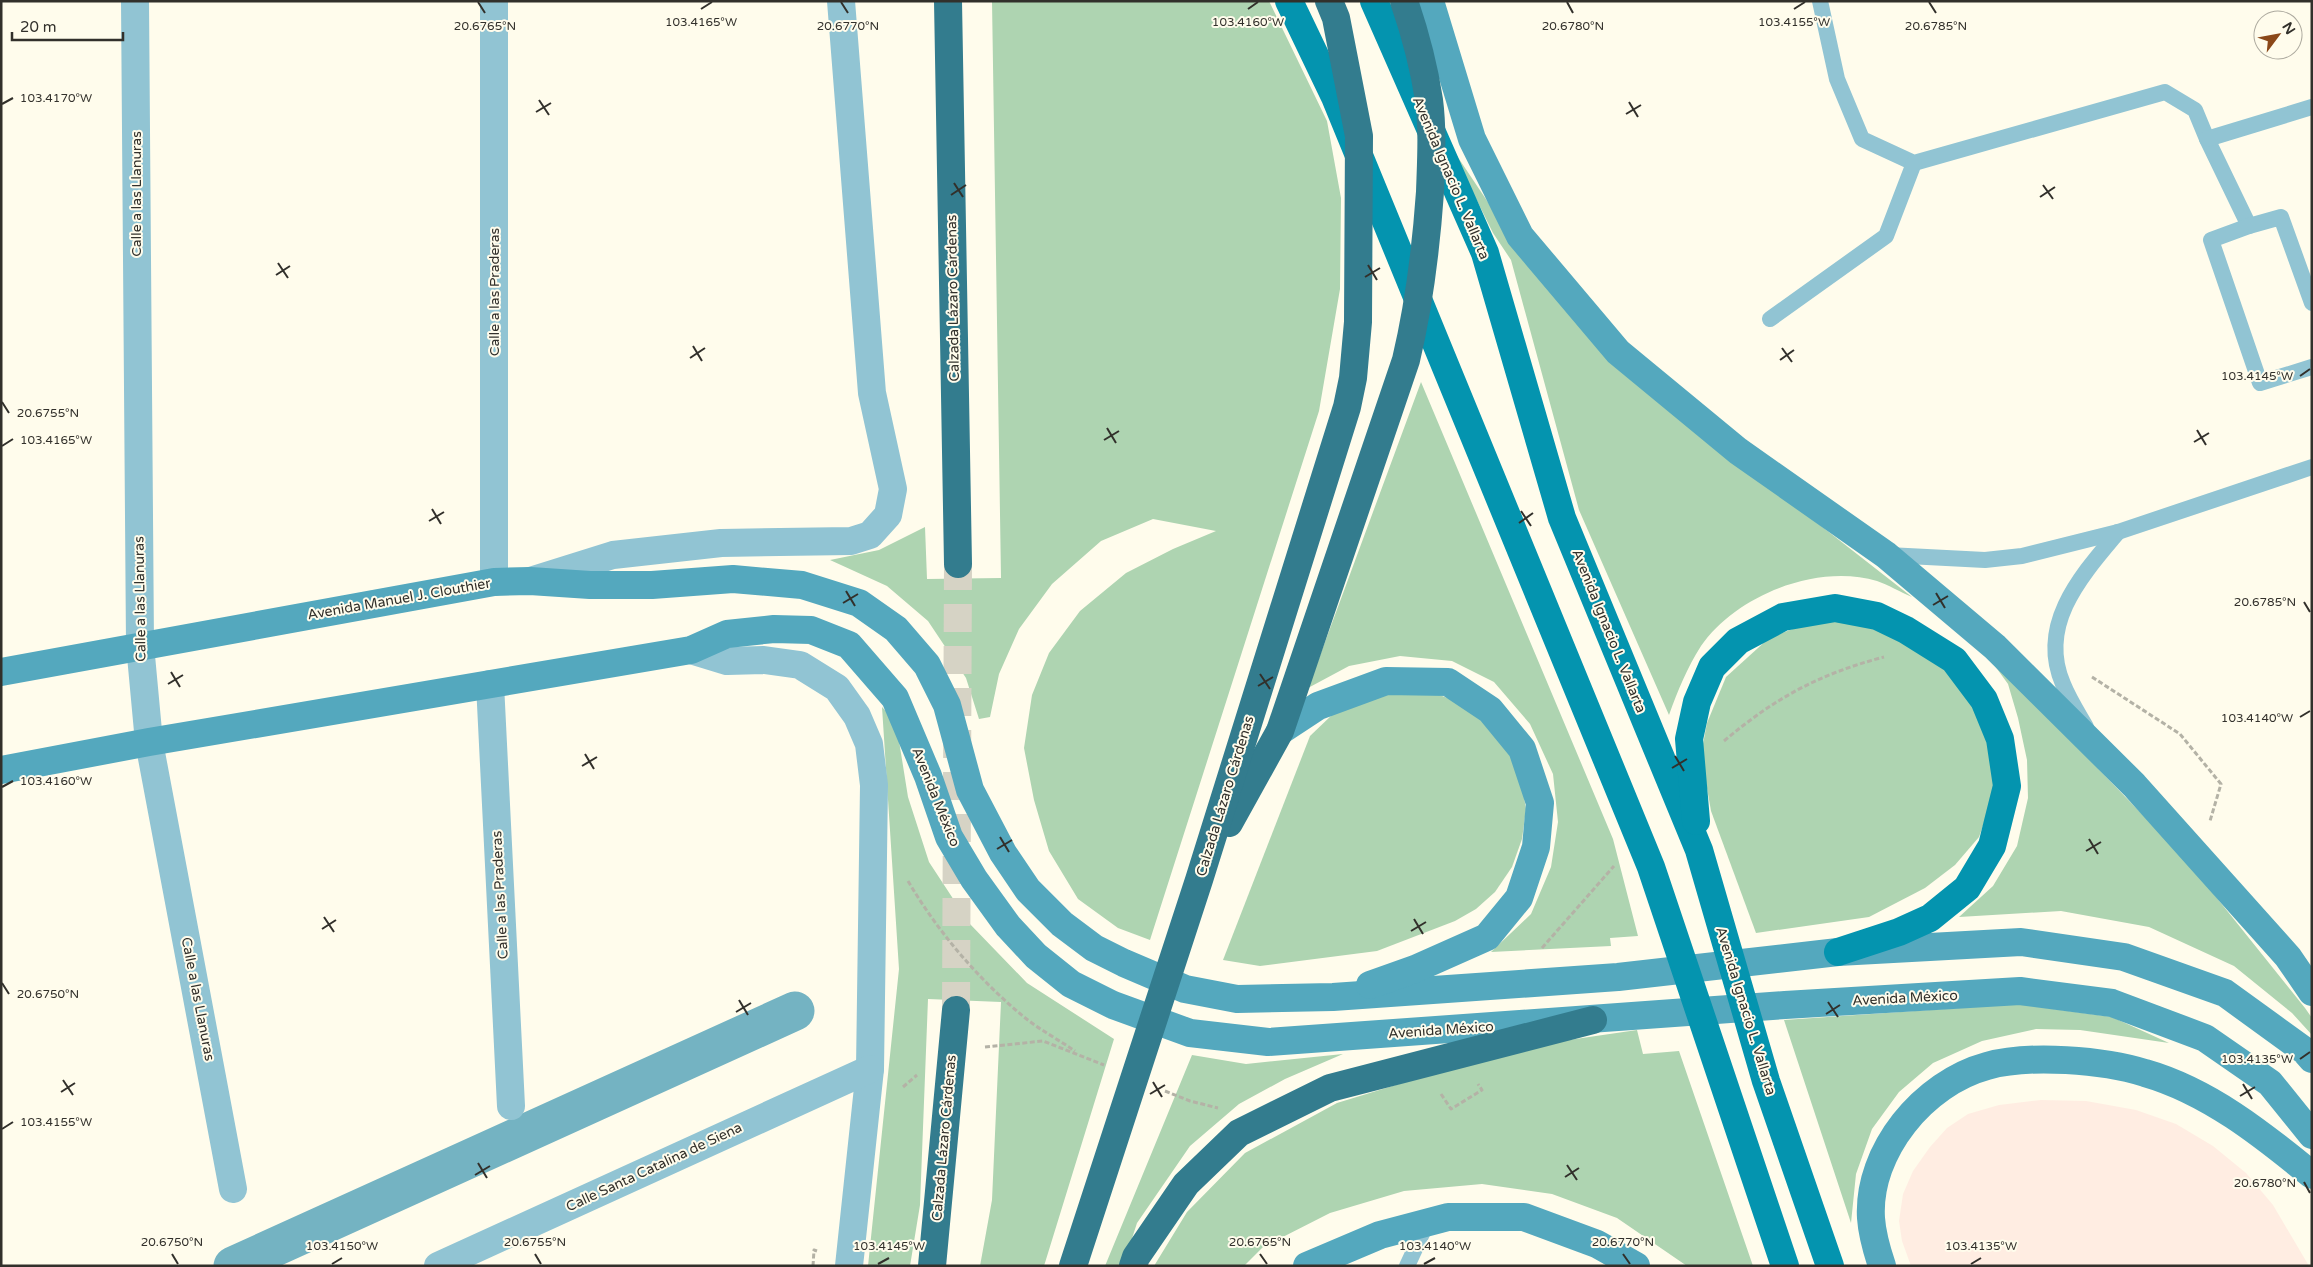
<svg xmlns="http://www.w3.org/2000/svg" width="2313" height="1267" font-family="'Varela Round',sans-serif">
	<style>
		.industrial { fill: #ffede2 }
		.green { fill: #aed4b1 }
		.lines { fill: none; stroke-linecap: round; stroke-linejoin: round }
		.canal { stroke: #74b3c2; stroke-width: 39 }
		.motorway-tunnel { stroke: #d6d3c5; stroke-width: 28; stroke-dasharray: 28 14; stroke-linecap: butt }
		.path { stroke: #b4b2a6; stroke-width: 3; stroke-dasharray: 5 2.5; stroke-linecap: butt }
		.service { stroke: #91c4d3; stroke-width: 16 }
		.minor { stroke: #91c4d3; stroke-width: 28 }
		.secondary { stroke: #54a8be; stroke-width: 28 }
		.primary { stroke: #0494af; stroke-width: 28 }
		.motorway { stroke: #337c8e; stroke-width: 28 }
		.ticks { fill: none; stroke: #32302b; stroke-width: 2 }
		.labels { text-anchor: middle; dominant-baseline: central; stroke-width: 4; stroke-linejoin: round; paint-order: stroke }
		.street-label { font-size: 14px; fill: #32302b; stroke: #fffcec }
		.ticks-label { font-size: 12px; text-anchor: middle; fill: #32302b; stroke: #fffcec; stroke-width: 4; stroke-linejoin: round; paint-order: stroke }
	</style>
	<rect width="100%" height="100%" fill="#fffcec"/>
	<path class="industrial" d="M2041,1100l45,1 50,9 40,14 37,22 33,27 27,32 36,61h-398l-9,-25 -3,-20 4,-27 10,-23 17,-24 17,-19 21,-14 31,-9z"/>
	<g class="green">
		<path d="M992,1h277l58,120 14,77 -1,91 -21,122 -169,529 -32,-12 -40,-29 -29,-48 -15,-51 -10,-52 8,-53 17,-42 31,-42 46,-38 47,-24 43,-18 -63,-12 -52,22 -49,43 -33,45 -20,45 -9,43 -11,2 -13,-41 -38,-57 -41,-35 -57,-26 49,-10 46,-23 2,52 74,-1z"/>
		<path d="M1449,144l75,112 100,116 288,225c-12,-5 -23,-12 -35,-16 -59,-18 -141,14 -176,65 -14,22 -23,44 -32,69l-90,-205 -68,-250 -18,-27z"/>
		<path d="M1421,382l192,457 25,97 -28,2 1,8 -120,6 40,-38 20,-47 7,-45 -5,-48 -23,-50 -36,-42 -42,-21 -52,-5 -51,10 -41,22z"/>
		<path d="M1819,619h44l86,47 30,40 13,41 2,47 -15,43 -24,28 -30,23 -56,29 -113,16 -45,-122 -10,-57 6,-31 19,-46 43,-39z"/>
		<path d="M1982,648l206,214 117,146 7,10v17l-20,-22 -58,-47 -85,-39 -88,-16 -102,6 34,-31 24,-40 11,-48 -1,-38 -9,-42 -10,-34z"/>
		<path d="M1397,690l35,2 33,13 27,22 18,24 11,28 5,30 -4,30 -10,28 -17,25 -19,17 -21,12 -78,30 -117,15 -37,-6 87,-224 24,-23z"/>
		<path d="M882,707l14,15 12,75 21,65 40,61 58,60 87,56 -70,227h-64l12,-66 9,-198 -73,-3 -8,206 -10,61h-42l31,-297z"/>
		<path d="M2017,1004l95,13 57,26 -89,-13 -44,-1 -54,12 -49,22 -34,29 -27,37 -16,45 -5,49 -67,-203z"/>
		<path d="M1637,1030l6,24 36,-3 74,215h-66l-70,-48 -65,-24 -70,-10 -78,7 -74,22 -67,34 -19,19h-90l33,-54 58,-59 92,-50 183,-56z"/>
		<path d="M1343,1054l-58,25 -46,25 -49,42 -53,77 -14,43h-18l87,-211 54,9z"/>
	</g>
	<g class="lines">
		<path class="canal" d="M233,1266l562,-255"/>
		<path class="motorway-tunnel" d="M956,1010l2,-446"/>
		<g class="path">
			<path d="M2092,677l88,57 41,50 -11,37"/>
			<path d="M1724,741c51,-43 95,-67 160,-84"/>
			<path d="M908,881c30,51 70,98 116,136 16,13 35,23 51,34"/>
			<path d="M1542,948l72,-82"/>
			<path d="M985,1047l58,-6 61,24"/>
			<path d="M903,1087l14,-12"/>
			<path d="M1165,1091l25,10 28,7"/>
			<path d="M1441,1094l10,15 31,-19 -4,-6"/>
			<path d="M813,1266l1,-16 3,1"/>
		</g>
		<g class="service">
			<path d="M1820,1l17,78 25,60 52,24 251,-71 30,18 12,29 42,87"/>
			<path d="M2207,139l105,-32"/>
			<path d="M2312,303l-31,-86 -32,9 -38,14 49,143 52,-16"/>
			<path d="M1770,319l116,-83 28,-73"/>
			<path d="M1888,555l97,5 37,-4 96,-24 194,-65"/>
			<path d="M2086,727c-8,-14 -17,-28 -23,-43 -26,-60 19,-109 55,-152"/>
			<path d="M1407,1266l20,-43"/>
		</g>
		<g class="minor">
			<path d="M135,1l5,644 9,97 84,447"/>
			<path d="M494,1v581"/>
			<path d="M530,581l83,-26 108,-12 130,-2 19,-6 18,-20 5,-26 -21,-96 -31,-392"/>
			<path d="M691,650l36,11 37,-1 36,5 37,23 20,28 12,28 5,41 -4,284 -21,197"/>
			<path d="M490,684l21,422"/>
			<path d="M438,1266l432,-197"/>
		</g>
		<g class="secondary">
			<path d="M1430,1l42,138 48,97 98,116 120,99 148,104 109,92 139,138 154,172 24,35"/>
			<path d="M1,672l493,-90 36,-1 60,4h62l81,-6 69,6 57,18 37,26 31,36 20,40 23,85 33,63 25,37 34,34 32,24 30,15 61,26 52,10 96,-2 285,-20 220,-25 183,-10 103,15 101,36 80,58 7,8"/>
			<path d="M1280,731l38,-25 68,-25 62,1 42,28 32,39 18,54 -4,44 -17,51 -32,39 -72,32 -45,16"/>
			<path d="M1,770l148,-28 542,-92 36,-16 47,-5 37,1 38,15 46,53 33,78 21,61 25,42 34,47 28,30 35,28 42,21 77,28 78,9 517,-37 235,-14 92,12 93,35 65,45 42,52"/>
			<path d="M1307,1266l73,-31 68,-18h76l73,27 39,22"/>
			<path d="M1882,1266c-5,-15 -10,-32 -11,-48 -4,-67 53,-135 116,-152 42,-12 117,-6 158,7 63,18 117,61 167,102"/>
		</g>
		<g class="primary">
			<path d="M1289,1l46,96 316,770 134,399"/>
			<path d="M1374,1l111,252 77,265 137,332 67,231 64,185"/>
			<path d="M1696,821l-7,-82 8,-37 15,-35 26,-26 45,-24 52,-9 42,8 29,14 48,30 30,40 16,39 7,47 -15,60 -25,42 -37,30 -31,14 -61,20"/>
		</g>
		<g class="motorway">
			<path d="M948,1l10,563"/>
			<path d="M1229,823l51,-92 126,-371c13,-55 20,-111 24,-168 1,-31 3,-61 -1,-92 -5,-33 -14,-67 -25,-99"/>
			<path d="M932,1266l24,-256"/>
			<path d="M1073,1266l126,-386 148,-473 6,-29 5,-56 1,-186 -23,-118 -7,-17"/>
			<path d="M1133,1266l3,-9 50,-73 53,-51 91,-45 263,-68"/>
		</g>
	</g>
	<path class="ticks" d="M478,2l7,11M841,2l7,11M1567,2l6,11M1929,2l7,11M701,9l11,-7M1248,9l10,-7M1794,9l11,-7M539,100l10,15M1629,102l9,15M2,104l11,-6M536,112l15,-9M1626,114l15,-9M954,183l9,14M2043,185l10,14M951,195l15,-10M2040,197l15,-10M278,263l10,15M1368,265l9,15M276,275l14,-9M1365,277l15,-9M693,346l9,15M1782,348l10,14M690,358l15,-10M1780,360l14,-10M2300,376l10,-7M2,402l7,11M1107,428l9,15M2197,430l9,15M1104,440l15,-9M2194,442l15,-9M2,446l11,-7M432,509l9,15M1521,511l10,15M429,521l15,-9M1519,523l14,-10M846,591l9,15M1936,593l9,15M2304,602l6,10M843,603l15,-9M1933,605l15,-9M171,672l9,15M1260,674l10,15M168,684l15,-9M1258,686l15,-9M2300,717l10,-6M585,754l9,15M1675,756l9,15M582,766l15,-9M1672,768l15,-9M2,787l11,-6M1000,837l9,15M2089,839l9,15M997,849l15,-9M2086,851l15,-9M324,917l10,15M1414,919l9,15M322,929l14,-9M1411,931l15,-9M2,983l7,11M739,1000l9,15M1828,1002l10,15M736,1012l15,-9M1826,1014l14,-9M2300,1059l10,-7M63,1080l10,15M1153,1082l9,15M2243,1084l9,15M61,1092l14,-9M1150,1094l15,-9M2240,1096l15,-9M2,1129l11,-7M478,1163l9,15M1567,1165l10,15M475,1175l15,-9M1565,1177l14,-9M2304,1182l6,11M172,1254l6,10M535,1254l6,10M1260,1254l7,10M1623,1254l7,10M332,1264l10,-6M878,1264l11,-6M1424,1264l11,-6M1971,1264l10,-6"/>
	<g class="labels">
		<g class="street-label">
			<text transform="translate(1451 178) rotate(67)">Avenida Ignacio L. Vallarta</text>
			<text transform="translate(136 194) rotate(-90)">Calle a las Llanuras</text>
			<text transform="translate(494 292) rotate(-90)">Calle a las Praderas</text>
			<text transform="translate(953 298) rotate(-91)">Calzada Lázaro Cárdenas</text>
			<text transform="translate(140 599) rotate(-91)">Calle a las Llanuras</text>
			<text transform="translate(399 599) rotate(-10)">Avenida Manuel J. Clouthier</text>
			<text transform="translate(1609 631) rotate(68)">Avenida Ignacio L. Vallarta</text>
			<text transform="translate(1225 796) rotate(-73)">Calzada Lázaro Cárdenas</text>
			<text transform="translate(936 797) rotate(68)">Avenida México</text>
			<text transform="translate(500 895) rotate(-93)">Calle a las Praderas</text>
			<text transform="translate(1905 998) rotate(-3)">Avenida México</text>
			<text transform="translate(198 999) rotate(79)">Calle a las Llanuras</text>
			<text transform="translate(1746 1011) rotate(73)">Avenida Ignacio L. Vallarta</text>
			<text transform="translate(1441 1030) rotate(-4)">Avenida México</text>
			<text transform="translate(944 1138) rotate(-85)">Calzada Lázaro Cárdenas</text>
			<text transform="translate(654 1167) rotate(-25)">Calle Santa Catalina de Siena</text>
		</g>
	</g>
	<g class="ticks-label">
		<text x="701" y="26">103.4165°W</text>
		<text x="1248" y="26">103.4160°W</text>
		<text x="1794" y="26">103.4155°W</text>
		<text x="485" y="30">20.6765°N</text>
		<text x="848" y="30">20.6770°N</text>
		<text x="1573" y="30">20.6780°N</text>
		<text x="1936" y="30">20.6785°N</text>
		<text x="56" y="102">103.4170°W</text>
		<text x="2257" y="380">103.4145°W</text>
		<text x="48" y="417">20.6755°N</text>
		<text x="56" y="444">103.4165°W</text>
		<text x="2265" y="606">20.6785°N</text>
		<text x="2257" y="722">103.4140°W</text>
		<text x="56" y="785">103.4160°W</text>
		<text x="48" y="998">20.6750°N</text>
		<text x="2257" y="1063">103.4135°W</text>
		<text x="56" y="1126">103.4155°W</text>
		<text x="2265" y="1187">20.6780°N</text>
		<text x="172" y="1246">20.6750°N</text>
		<text x="535" y="1246">20.6755°N</text>
		<text x="1260" y="1246">20.6765°N</text>
		<text x="1623" y="1246">20.6770°N</text>
		<text x="342" y="1250">103.4150°W</text>
		<text x="889" y="1250">103.4145°W</text>
		<text x="1435" y="1250">103.4140°W</text>
		<text x="1981" y="1250">103.4135°W</text>
	</g>
	<rect width="2313" height="1267" fill="none" stroke="#32302b" stroke-width="5"/>
	<g transform="translate(2278 35) rotate(58)"><circle r="24" fill="#fffcec" stroke="#adaa9f"/>
	<path d="M0-4L9 19L0 12L-9 19Z" fill="#8b4819"/>
	<text y="-8" font-size="14" font-weight="bold" text-anchor="middle" fill="#32302b">N</text>
	</g>
	<path d="M12 32v8h111v-8" fill="none" stroke="#32302b" stroke-width="2.5"/>
	<text x="20" y="32" font-size="15" fill="#32302b" stroke="#fffcec" stroke-width="4" paint-order="stroke">20 m</text>
</svg>
